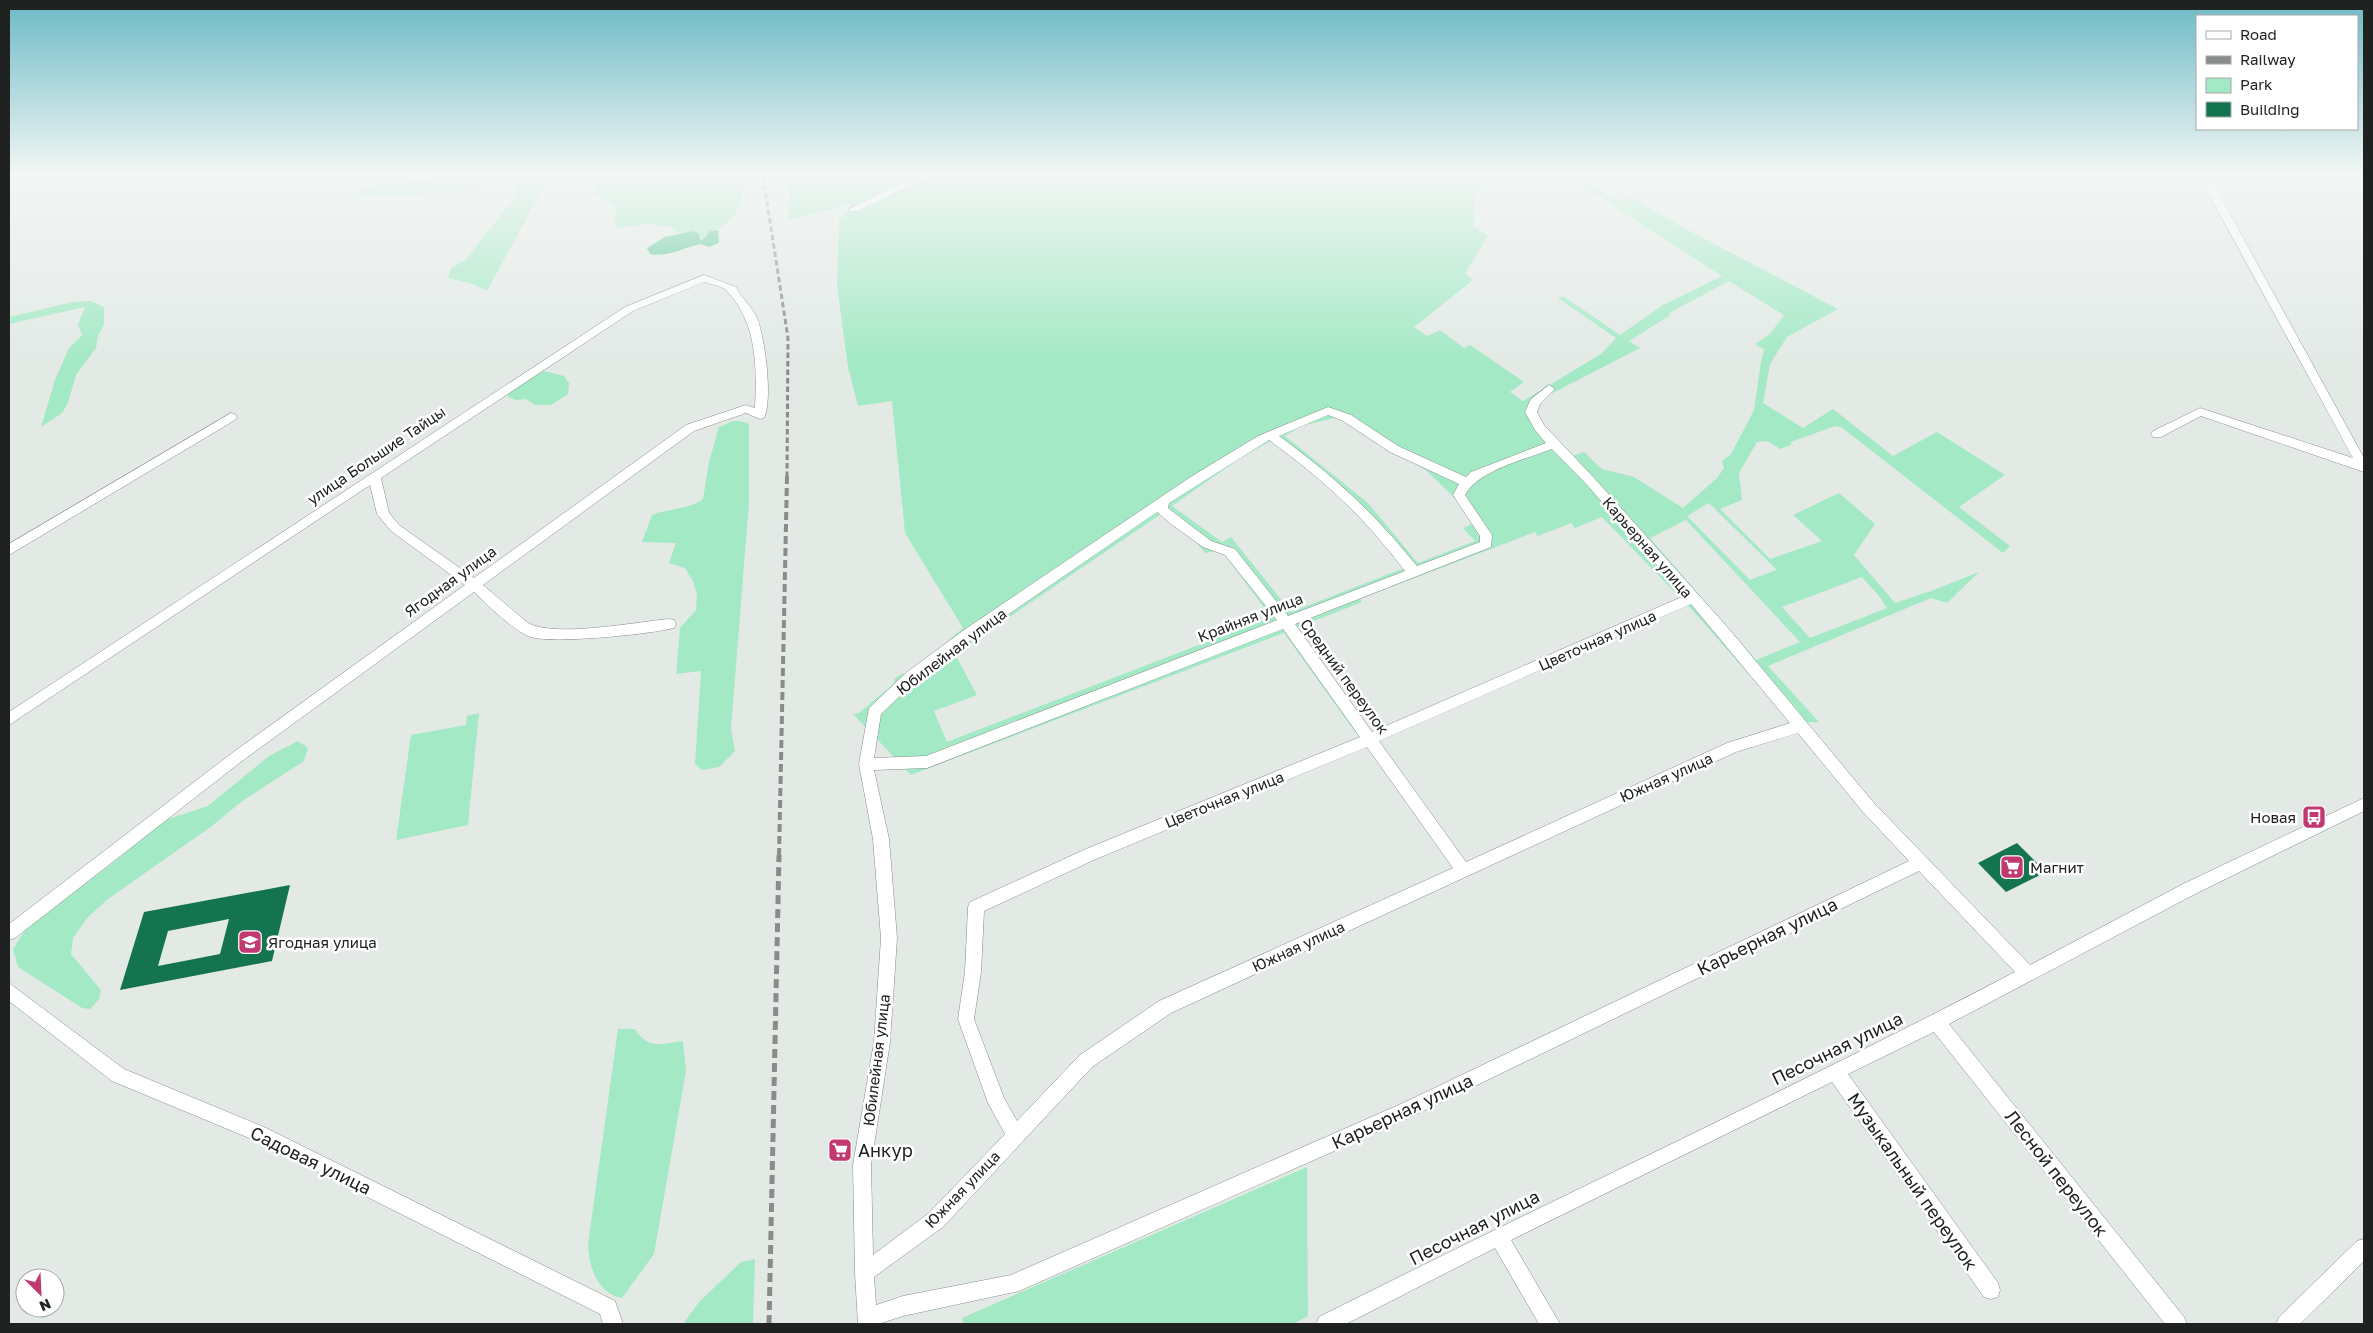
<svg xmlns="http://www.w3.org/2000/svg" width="2373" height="1333" font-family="'Golos Text',sans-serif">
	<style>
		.green { fill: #a3e9c5; fill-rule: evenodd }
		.water { fill: #52c492 }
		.building { fill: #157450; fill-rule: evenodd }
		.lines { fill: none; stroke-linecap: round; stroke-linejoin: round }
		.minor-casing { stroke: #868c89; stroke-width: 1 }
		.minor { fill: #fff; fill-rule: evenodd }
		.rail-far2 { stroke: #888d8a; stroke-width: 3; stroke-dasharray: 5.5 3; stroke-linecap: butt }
		.rail-far1 { stroke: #888d8a; stroke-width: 4; stroke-dasharray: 8 4; stroke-linecap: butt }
		.rail { stroke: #888d8a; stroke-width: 5; stroke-dasharray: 9 5; stroke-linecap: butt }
		.labels { text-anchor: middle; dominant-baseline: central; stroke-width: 5; stroke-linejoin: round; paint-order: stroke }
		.street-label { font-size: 15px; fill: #202221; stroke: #fff }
		.poi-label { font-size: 15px; fill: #202221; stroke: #fff; text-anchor: start }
		.near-street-label { font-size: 18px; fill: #202221; stroke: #fff }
		.near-poi-label { font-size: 18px; fill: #202221; stroke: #fff; text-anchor: start }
	</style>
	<rect width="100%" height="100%" fill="#e3eae6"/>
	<g class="green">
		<path d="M456,176h97l-21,32 -45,83 -14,-7 -25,-6 3,-10 14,-8 49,-61 3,-11 -10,-5 -103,13h-51l9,-9z"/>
		<path d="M597,176h144c5,24 -5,50 -31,55l-7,9h-3l-1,-6 -6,-3 -13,2 -10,-6 -22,-3 -31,4 -3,-9 2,-11 -23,-15z"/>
		<path d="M780,176h716l-21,18 -1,33 14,9 -23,37 8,7 -59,47 13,9 13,-6 24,18 6,-3 54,37 -14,10 13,9 78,-47 15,-16 -58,-40 5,-2 57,39 43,-30 59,-29 -145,-93 7,-3 32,20 17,-2 51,30 154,81 -51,28 -17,27 -7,39 40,25 30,-19 60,47 44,-24 68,43 -46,32 51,39 -7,7 -162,-126 -6,-1 -44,16v3l-11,4 -13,-8 -10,1 -18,31 3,27 -22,9 50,50 52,-18 -29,-26 46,-22 36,31 -21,31 41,48 36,-12 48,-19 -32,31 -16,-5 -163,68 51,56 -27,1 -100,-113 -90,-93 -27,11 -4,-5 -33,13 -3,-4 -175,67 2,3 -66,26 70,98 -11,6 -71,-99 -373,142 -58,-61 6,-1 34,-29 2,-6 8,-5 5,2 55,-47 -58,-95 -13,-132 -34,5 -10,-39 -11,-82 2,-65 13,-16 -65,17 3,-28zM1729,281l55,34 -14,19 -15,10 9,6 -3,12 -7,48 -23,44 -9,7 2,7 -7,10 -34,30 -49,-31 -32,-8 -18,-17 -12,4 -35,-37v-10l4,-10 99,-51 -11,-7 40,-25 2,-4zM1339,417l88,54 51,50 -15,7 12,13 -57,22 -50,-60 -83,-67 16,-10zM1274,439l86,69 47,59 -116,45 -60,-75 -9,5 -50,-36 67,-47zM1709,503l67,66v1l-26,10 -63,-64zM1161,514l30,22 14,17 16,-3 50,67 -324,125 -13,-31 43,-16 -22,-41zM1686,520l114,122 -44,18 -106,-122zM1862,577l17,19 8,12 -77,30 -28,-31z"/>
		<path d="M91,301l13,6v17l-6,12 -2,12 -20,27 -8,28 -6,10 -21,14 14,-47 14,-32 13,-13 -4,-10 7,-18 -76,17v-7l64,-15z"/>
		<path d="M544,371l20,5 5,7 -1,11 -17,11h-16l-9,-6 -10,1 -8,-3v-3l22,-16z"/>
		<path d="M733,421h8l8,3v78l-18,227 4,22 -16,16 -17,3 -7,-6 6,-93 -25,3 4,-46 16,-18 1,-15 -4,-14 -8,-13 -16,-5 7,-20 -34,-1 10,-27c18,-7 36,-5 51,-16l6,-37 10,-35z"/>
		<path d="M479,713l-11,112 -72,15 15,-105 55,-10 1,-9z"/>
		<path d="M298,741l10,7 -4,13 -63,41 -29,24 -104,73 -20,18 -15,21 -2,16 30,36 -2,9 -9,10 -8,-1 -64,-41 -5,-18 16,-25 80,-58 56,-46 43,-14 61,-50z"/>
		<path d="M618,1029h17c14,21 25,15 48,12l3,30 -32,183 -32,44c-24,-4 -34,-32 -34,-54z"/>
		<path d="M1307,1167l1,149 -15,8h-330l-1,-6z"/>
		<path d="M755,1259l-2,65h-70l16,-22 42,-40z"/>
	</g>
	<path class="water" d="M718,230l1,13 -10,4 -8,-3c-16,3 -34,14 -51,10l-3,-6 18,-11 28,-6 6,3 1,6h3l7,-9z"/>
	<g class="building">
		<path d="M2017,843l29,29 -40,20 -28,-29z"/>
		<path d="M290,885l-18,76 -152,29 24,-78zM229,919l-9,35 -62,12 10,-35z"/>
	</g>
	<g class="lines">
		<g class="minor-casing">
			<g id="minor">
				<path d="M917,176h13l-72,35h-8l-1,-2z"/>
				<path d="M2199,176h10l155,282v14l-163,-56 -40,21h-8l-2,-3 2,-3 47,-23 153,50z"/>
				<path d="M704,275l32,12c5,11 16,19 21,31 8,19 16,82 7,100l-4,1 -14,-6 -52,18 -211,154 45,38c28,15 107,-1 141,-4l5,1 2,4 -2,4c-22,6 -128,17 -146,8 -20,-10 -38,-29 -54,-44l-232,169 -227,177 -6,2v-16l223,-171 233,-168 -74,-54 -14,-17 -7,-29 -361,240v-13l616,-405zM704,282c6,2 18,4 22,8 31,32 31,76 29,118l-9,-3 -60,20 -212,153 -75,-53 -10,-12 -8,-35 252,-167z"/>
				<path d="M1549,385l6,4 -15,15 -3,8 7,13 52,55 133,149 144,173 157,163 153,-81 181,-86v13l-169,83 -246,130 235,293 3,7h-22l-231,-292 -86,42 150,209 2,7 -2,7 -7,2 -7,-2 -152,-215 -321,158 49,84h-21l-44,-76 -149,76h-30l3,-7c232,-117 467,-225 696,-345l-96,-101 -506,245 -394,175 -116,25 -25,8h-20l-3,-51 -2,-108 21,-123 7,-104 -8,-99 -14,-75 10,-56 38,-36 57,-42 225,-152 69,-42 70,-29 23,8 47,31 68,31 5,-5 75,-29 -11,-13 -10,-18 6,-13zM1328,415l15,6 47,31 69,32 -6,11 27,41v6l-63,24c-44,-54 -82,-89 -138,-130zM1269,440c56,41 94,76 136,131l-117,45 -53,-67 -24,-8 -43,-33 1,-5zM1552,449l36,37 96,110 -312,136 -77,-108 196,-77 1,-12 -27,-40c14,-25 61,-36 87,-46zM1157,512l14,12 32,23 22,8 52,65 -351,136 -52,2 7,-44 36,-34 57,-42zM1691,604l99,119 -63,20 -261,119 -87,-121zM1283,629l77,108 -274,112 -116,53 -2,5 -3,65 -7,47 30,84 17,31 -76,79 -56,42 -2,-90 19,-123 7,-104 -8,-99 -15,-69 53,-2zM1798,733l65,79 46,49 -508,243 -390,171 -108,21 -27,9 -2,-28 69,-50 149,-160 79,-54 565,-261zM1367,747l86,121 -294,133 -79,54 -63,66 -13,-23 -30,-79 7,-47 3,-61 112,-52z"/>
				<path d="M231,413l4,1 2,3 -2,3 -226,135v-11z"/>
				<path d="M9,983l115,86 142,59 349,173 8,23h-20l-3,-10 -346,-174 -142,-59 -103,-80z"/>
				<path d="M2364,1239v22l-64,63h-24l3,-7 78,-76z"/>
			</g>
		</g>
		<use href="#minor" class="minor"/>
		<path class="rail-far2" d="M763,176l25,162 -1,139"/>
		<path class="rail-far1" d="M779,856l8,-380"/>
		<path class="rail" d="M769,1324l10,-469"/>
	</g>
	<linearGradient id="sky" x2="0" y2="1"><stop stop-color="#6cbac6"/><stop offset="0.48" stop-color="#f2f6f4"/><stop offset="1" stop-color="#f2f6f4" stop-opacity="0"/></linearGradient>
	<rect width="2373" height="363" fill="url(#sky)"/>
	<defs>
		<g id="bus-square" transform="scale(1.25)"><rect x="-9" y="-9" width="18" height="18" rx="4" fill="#c23871" stroke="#fff"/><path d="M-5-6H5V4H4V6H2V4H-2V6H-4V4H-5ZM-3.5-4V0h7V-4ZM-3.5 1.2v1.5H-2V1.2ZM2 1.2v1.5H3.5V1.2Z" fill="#fff"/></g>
		<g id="supermarket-square" transform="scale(1.25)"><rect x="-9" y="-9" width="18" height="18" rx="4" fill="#c23871" stroke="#fff"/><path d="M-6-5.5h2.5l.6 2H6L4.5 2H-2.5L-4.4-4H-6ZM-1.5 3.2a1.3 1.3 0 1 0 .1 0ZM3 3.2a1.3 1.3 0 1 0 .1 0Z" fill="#fff"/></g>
		<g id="school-square" transform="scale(1.25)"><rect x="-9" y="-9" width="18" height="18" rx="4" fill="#c23871" stroke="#fff"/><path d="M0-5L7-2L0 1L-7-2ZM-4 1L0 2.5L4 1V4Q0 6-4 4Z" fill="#fff"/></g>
	</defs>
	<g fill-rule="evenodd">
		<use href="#bus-square" x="2314" y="817"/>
		<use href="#supermarket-square" x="2012" y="867"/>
		<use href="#school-square" x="250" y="942"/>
		<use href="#supermarket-square" x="840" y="1150"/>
	</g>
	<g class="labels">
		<g class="street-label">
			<text transform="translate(376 455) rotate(-34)">улица Большие Тайцы</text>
			<text transform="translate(1648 547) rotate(49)">Карьерная улица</text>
			<text transform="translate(450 581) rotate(-36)">Ягодная улица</text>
			<text transform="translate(1250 617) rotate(-21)">Крайняя улица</text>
			<text transform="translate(1597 640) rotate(-24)">Цветочная улица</text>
			<text transform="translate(951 651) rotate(-37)">Юбилейная улица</text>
			<text transform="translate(1345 676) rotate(54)">Средний переулок</text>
			<text transform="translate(1666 777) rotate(-24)">Южная улица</text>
			<text transform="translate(1224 799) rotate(-22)">Цветочная улица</text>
			<text transform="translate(1298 946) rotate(-25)">Южная улица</text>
			<text transform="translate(876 1060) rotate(-83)">Юбилейная улица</text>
			<text transform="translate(962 1189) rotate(-46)">Южная улица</text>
		</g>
		<g class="poi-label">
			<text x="2296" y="817" text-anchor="end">Новая</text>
			<text x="2030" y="867">Магнит</text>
			<text x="268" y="942">Ягодная улица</text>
		</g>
		<g class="near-street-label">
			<text transform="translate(1767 936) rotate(-26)">Карьерная улица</text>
			<text transform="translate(1837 1048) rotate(-26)">Песочная улица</text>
			<text transform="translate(1402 1111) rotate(-25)">Карьерная улица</text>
			<text transform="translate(311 1160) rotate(26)">Садовая улица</text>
			<text transform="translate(2057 1173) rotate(52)">Лесной переулок</text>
			<text transform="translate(1913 1181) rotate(55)">Музыкальный переулок</text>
			<text transform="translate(1474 1227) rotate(-27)">Песочная улица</text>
		</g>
		<g class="near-poi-label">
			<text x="858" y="1150">Анкур</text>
		</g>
	</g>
	<rect width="2373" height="1333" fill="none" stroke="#202221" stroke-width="20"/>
	<rect x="2196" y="15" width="162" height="115" fill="#ffffff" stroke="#a6a7a6"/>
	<rect x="2206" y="31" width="25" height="8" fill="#ffffff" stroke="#a6a7a6"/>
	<text x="2240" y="40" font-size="15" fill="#202221">Road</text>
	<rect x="2206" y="56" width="25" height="8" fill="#888d8a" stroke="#a6a7a6"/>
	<text x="2240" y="65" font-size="15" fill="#202221">Railway</text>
	<rect x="2206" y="78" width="25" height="15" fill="#a3e9c5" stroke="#a6a7a6"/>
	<text x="2240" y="90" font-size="15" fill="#202221">Park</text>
	<rect x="2206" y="102" width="25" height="15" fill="#157450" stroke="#a6a7a6"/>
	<text x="2240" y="115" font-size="15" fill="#202221">Building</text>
	<g transform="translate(40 1293) rotate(156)"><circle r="24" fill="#ffffff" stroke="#a6a7a6"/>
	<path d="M0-4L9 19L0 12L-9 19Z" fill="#c23871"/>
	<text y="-8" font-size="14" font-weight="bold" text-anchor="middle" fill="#202221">N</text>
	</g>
</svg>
